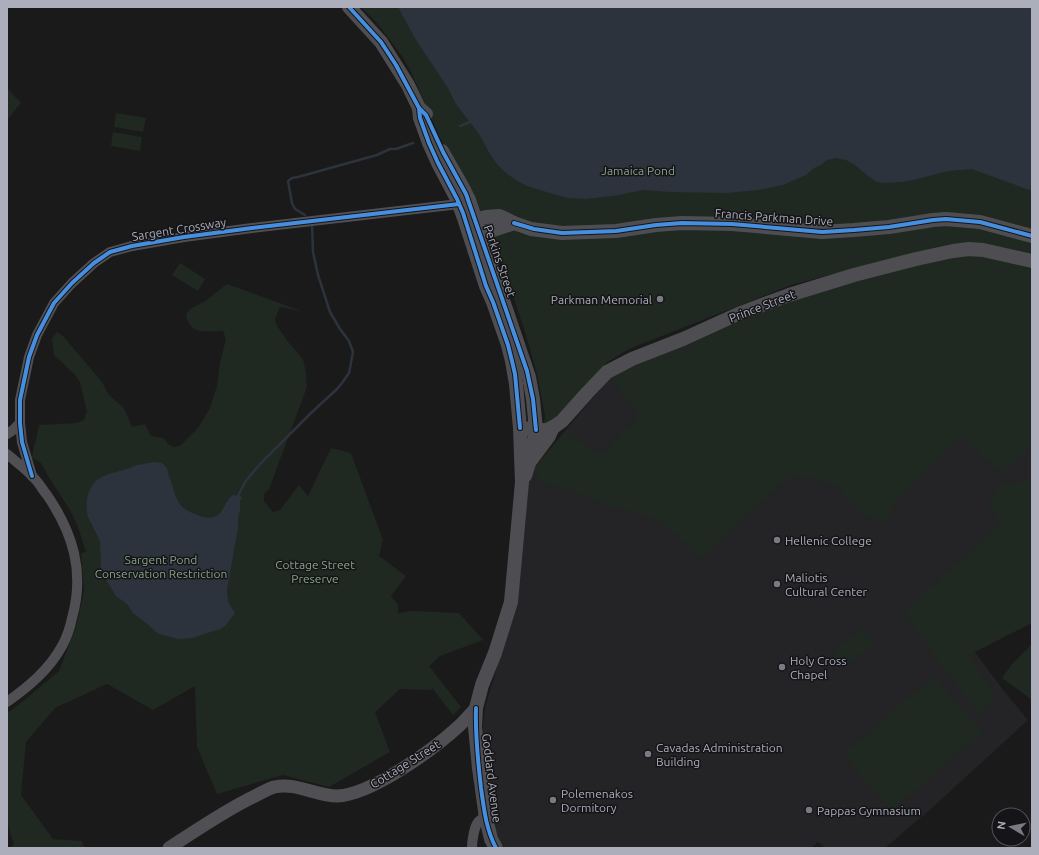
<svg xmlns="http://www.w3.org/2000/svg" width="1039" height="855" font-family="Ubuntu,sans-serif">
	<style>
		.built { fill: #242426 }
		.green { fill: #202822 }
		.water { fill: #2d333d }
		.lines { fill: none; stroke-linecap: round; stroke-linejoin: round }
		.stream { stroke: #2d333d; stroke-width: 2.5 }
		.minor { stroke: #505054; stroke-width: 10 }
		.tertiary { stroke: #505054; stroke-width: 13 }
		.secondary { stroke: #4e4e52; stroke-width: 14 }
		.cycleway-casing { stroke: #151417; stroke-width: 6 }
		.cycleway { stroke: #468fdf; stroke-width: 4 }
		.poi-dot { fill: #797a83; stroke: #151417; stroke-width: 1.5 }
		.labels { text-anchor: middle; dominant-baseline: central; stroke-width: 3; stroke-linejoin: round; paint-order: stroke }
		.park-label { font-size: 12px; fill: #84a58b; stroke: #151417 }
		.street-label { font-size: 12px; fill: #acaebb; stroke: #151417 }
		.poi-label { font-size: 12px; fill: #acaebb; stroke: #151417; text-anchor: start }
	</style>
	<rect width="100%" height="100%" fill="#1a1a1a"/>
	<path class="built" d="M1032,282v310l-79,31 51,68 24,29 -95,87 -48,41h-60l-7,-6 -7,6h-306l-8,-12 -7,-28 -8,-73 3,-27 15,-51 26,-166 8,-23 77,-92z"/>
	<g class="green">
		<path d="M361,7h671v248l-74,-11 -37,7 -130,34 -162,64 -23,14 -28,34 -29,26h-5l1,-7 -8,-42 -12,-42 -24,-72 -11,-21 -17,-44 -30,-50 -31,-71 -10,-18 -25,-33z"/>
		<path d="M7,88l14,15 -14,17z"/>
		<path d="M116,113l30,5 -3,14 -29,-5z"/>
		<path d="M113,132l29,5 -2,14 -29,-5z"/>
		<path d="M975,255l57,10v181l-30,28 -41,-37 -69,70 -5,16 -30,-11 -5,-8 -16,-18 -25,-8 -20,-2 -14,12 -74,69 -11,-6 -13,-14 -30,-21 -41,-10 -37,-16 -31,-7 -6,-15 31,-36 34,23 40,-39 -28,-40 109,-47 78,-31 129,-38z"/>
		<path d="M180,263l25,16 -7,12 -26,-16z"/>
		<path d="M227,284l77,28 -24,-5 -5,12 2,7 12,17 14,16 3,14 1,14 -38,102 -5,5v7l9,11 7,-2 19,-25 9,11 23,-48 20,5 32,87 -4,16 27,20 -15,20 7,9v8l15,-2 46,2 24,27 -43,16 -11,10 32,41 -8,8 -21,-27 -1,2 -31,-1 -25,23 15,40 -61,35 -46,-12 -66,19 -20,-47 -2,-61 -42,24 -46,-26 -52,24 -29,34 -5,53 32,44 29,2 3,7h-76l5,-3 -7,-23v-109l14,-10 38,-32 17,-44 8,-36 -3,-38 5,-1 -8,-25 -8,-17 -22,-34 -7,-13 -9,-5 2,-12v-2h1l4,-19 37,-2 8,-3 3,-9 -7,-29 -4,-6 -22,-21 -2,-16 5,-7 6,4 39,46 7,13 15,13 8,19 13,-3 6,12 13,2 4,6 6,3 7,-2 17,-17 12,-20 7,-22 3,-23 6,-24 -3,-8c-17,0 -33,5 -37,-17l4,-5 14,-7z"/>
		<path d="M1032,480v143l-63,32 27,42 -16,20 -77,-104 97,-90 -12,-17 11,-20z"/>
		<path d="M860,628l14,15 -29,22 -11,-13v-1z"/>
		<path d="M1032,644v56l-30,-22 10,-14z"/>
		<path d="M934,676l49,56 -92,79 -48,-57z"/>
	</g>
	<g class="water">
		<path d="M398,7h634v184l-60,-22 -24,2 -35,9 -11,2 -17,1 -8,-1 -9,-6 -13,-11 -9,-5 -11,-2 -8,2 -6,5 -7,3 -8,7 -23,10 -25,5 -31,3 -57,-1 -27,-2 -30,6 -28,3 -17,-1 -15,-4 -26,-8 -11,-6 -10,-7 -9,-9 -7,-10 -11,-20 -23,-30 -8,-16 -32,-48z"/>
		<path d="M154,462l8,1c7,6 5,8 8,16 8,22 6,29 30,37 5,2 13,3 18,-1 7,-6 7,-14 15,-20l9,2 -2,4v9l-2,7v11l-11,62 1,11 3,6 4,6 -10,13 -5,3 -28,9 -14,1 -19,-5 -4,-3 -10,-9 -12,-9 -6,-9 -11,-8 -14,-23 -1,-6 -1,-26 -12,-24c-2,-8 -2,-17 1,-25 7,-19 25,-18 41,-24 3,-1 5,-3 8,-3 5,-1 11,-2 16,-3z"/>
	</g>
	<g class="lines">
		<g class="stream">
			<path d="M460,126l10,-4"/>
			<path d="M305,215l-10,-6 -3,-6 -4,-22 4,-3 6,-1 79,-22 13,-6h6l17,-6"/>
			<path d="M238,496l7,-14 15,-18 51,-51 26,-24 5,-6 7,-10 4,-21 -4,-11 -9,-12 -10,-17 -12,-37 -5,-23 -1,-27"/>
		</g>
		<g class="minor">
			<path d="M7,434l6,-4 7,-7"/>
			<path d="M7,454c8,7 18,14 25,22 6,5 10,13 15,19 26,38 38,77 25,123 -2,10 -5,19 -10,28 -13,24 -34,41 -55,56"/>
			<path d="M32,476l-10,-34 -2,-19v-23l9,-43 8,-22 17,-32 18,-20 22,-20 16,-11 22,-6 52,-9 68,-9 207,-24"/>
			<path d="M472,848c0,-7 2,-22 7,-27 2,-2 4,-2 7,-3"/>
		</g>
		<path class="tertiary" d="M169,848c26,-17 51,-34 78,-48 9,-4 18,-10 27,-13 22,-5 42,9 63,9 34,-1 97,-47 122,-70 6,-5 11,-12 17,-18"/>
		<g class="secondary">
			<path d="M349,7l32,35 27,43 11,23 7,6"/>
			<path d="M419,108l1,10 9,25 9,20 19,36 7,19 22,68 7,16 15,43 4,16 4,23 4,44 2,54 -11,120 -16,51 -13,32 -6,23 -1,19 4,41 7,50 5,21 5,9"/>
			<path d="M442,151l20,35 7,14 60,177 4,22 3,31 -6,30 -5,16"/>
			<path d="M466,222l20,-5 13,-1 5,2 10,5 17,6 31,4 54,-2 40,-6 26,-2 50,1 90,8 32,-2 35,-3 44,-7 13,-1 34,3 52,14"/>
			<path d="M472,237l42,-14"/>
			<path d="M520,428l20,2h7l8,-4 7,-5 25,-28 20,-21 25,-13 51,-20 55,-25 51,-19 65,-20 62,-16 37,-8 16,-2 14,1 49,11"/>
			<path d="M531,460l18,-24 4,-9"/>
		</g>
		<g class="cycleway-casing">
			<g id="cycleway">
				<path d="M349,7l32,35 15,23 23,43 7,7 17,37 23,42 61,177 6,28 3,31"/>
				<path d="M419,108l1,10 9,25 9,20 19,36 6,14 23,73 7,16 15,43 4,16 3,13 5,54"/>
				<path d="M514,223l20,6 28,4 54,-2 40,-6 26,-2 50,1 90,8 32,-2 35,-3 44,-7 13,-1 34,3 52,14"/>
				<path d="M32,476l-10,-34 -2,-19v-23l9,-43 8,-22 17,-32 18,-20 22,-20 16,-11 22,-6 52,-9 68,-9 207,-24"/>
				<path d="M476,708c-1,27 2,54 5,80 3,21 5,41 15,60"/>
			</g>
		</g>
		<use href="#cycleway" class="cycleway"/>
	</g>
	<g class="poi-dot">
		<circle cx="660" cy="299" r="4"/>
		<circle cx="777" cy="540" r="4"/>
		<circle cx="777" cy="584" r="4"/>
		<circle cx="782" cy="667" r="4"/>
		<circle cx="648" cy="754" r="4"/>
		<circle cx="553" cy="800" r="4"/>
		<circle cx="809" cy="810" r="4"/>
	</g>
	<g class="labels">
		<g class="park-label">
			<text x="638" y="170">Jamaica Pond</text>
			<text x="161" y="559">Sargent Pond<tspan x="161" dy="14">Conservation Restriction</tspan></text>
			<text x="315" y="564">Cottage Street<tspan x="315" dy="14">Preserve</tspan></text>
		</g>
		<g class="street-label">
			<text transform="translate(774 217) rotate(4)">Francis Parkman Drive</text>
			<text transform="translate(179 229) rotate(-9)">Sargent Crossway</text>
			<text transform="translate(500 261) rotate(71)">Perkins Street</text>
			<text transform="translate(762 306) rotate(-21)">Prince Street</text>
			<text transform="translate(405 764) rotate(-32)">Cottage Street</text>
			<text transform="translate(492 778) rotate(83)">Goddard Avenue</text>
		</g>
		<g class="poi-label">
			<text x="652" y="299" text-anchor="end">Parkman Memorial</text>
			<text x="785" y="540">Hellenic College</text>
			<text x="785" y="577">Maliotis<tspan x="785" dy="14">Cultural Center</tspan></text>
			<text x="790" y="660">Holy Cross<tspan x="790" dy="14">Chapel</tspan></text>
			<text x="656" y="747">Cavadas Administration<tspan x="656" dy="14">Building</tspan></text>
			<text x="561" y="793">Polemenakos<tspan x="561" dy="14">Dormitory</tspan></text>
			<text x="817" y="810">Pappas Gymnasium</text>
		</g>
	</g>
	<rect width="1039" height="855" fill="none" stroke="#acaebb" stroke-width="16"/>
	<g transform="translate(1011 827) rotate(279)"><circle r="19" fill="#151417" stroke="#515259"/>
	<path d="M0-3L7 15L0 10L-7 15Z" fill="#797a83"/>
	<text y="-6" font-size="11" font-weight="bold" text-anchor="middle" fill="#acaebb">N</text>
	</g>
</svg>
